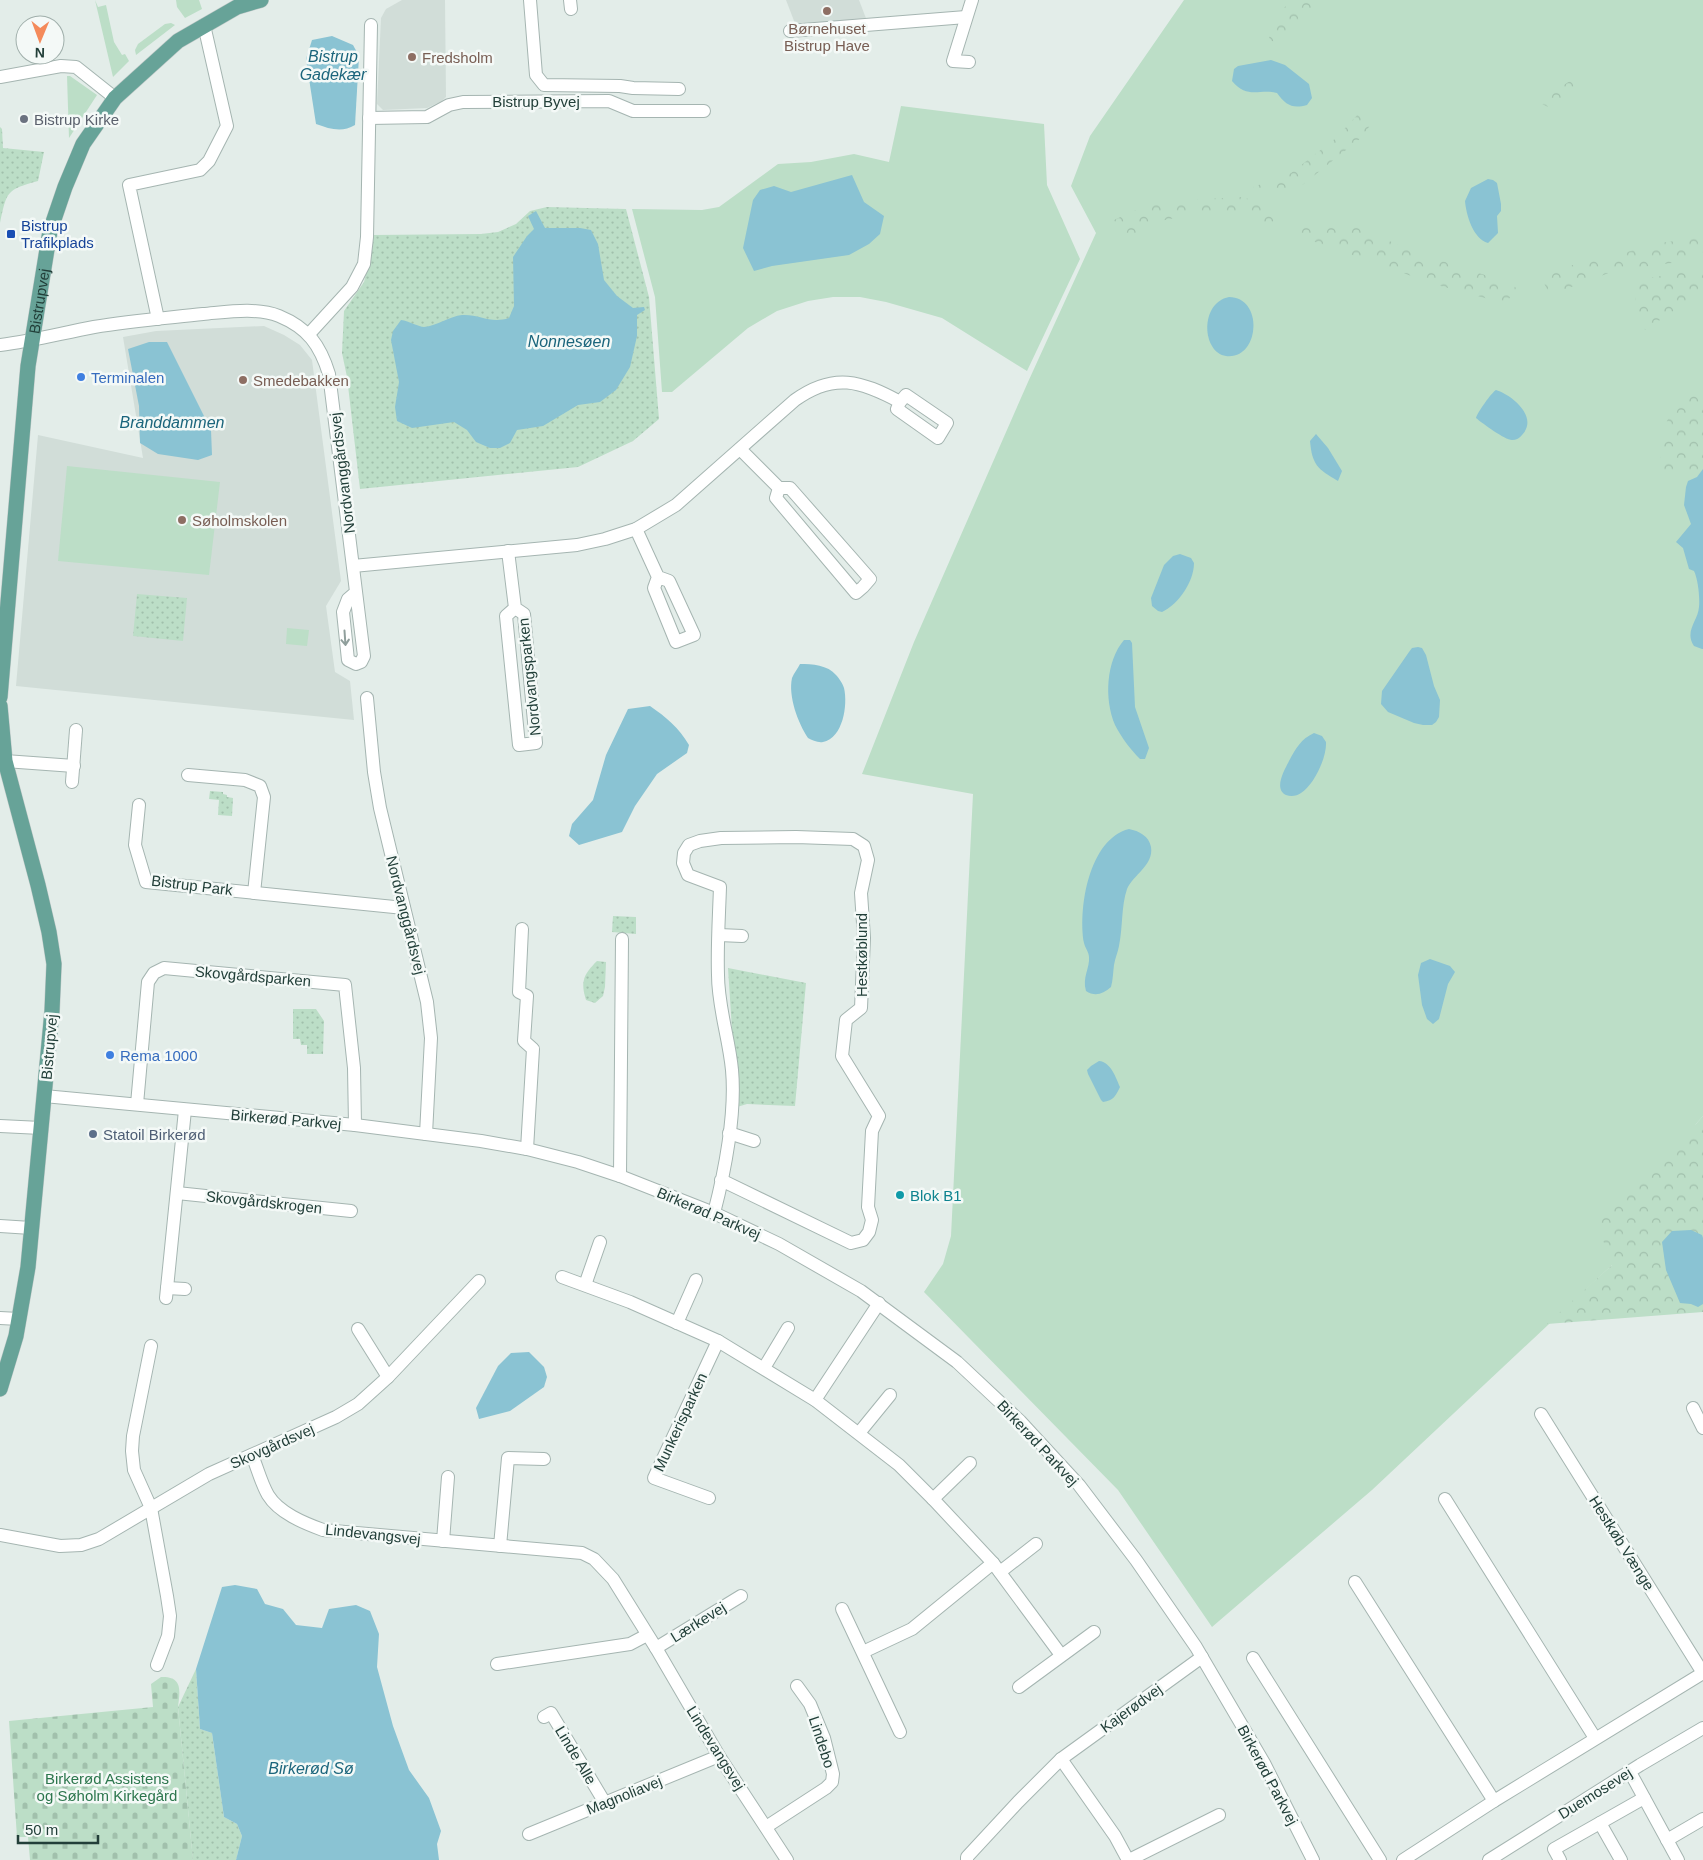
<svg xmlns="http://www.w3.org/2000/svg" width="1703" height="1860" font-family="Helvetica,sans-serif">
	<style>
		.built { fill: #d1ddd8 }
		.green { fill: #bcdec7 }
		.forest { fill: url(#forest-crowns) }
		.cemetery { fill: url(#cemetery-stones) }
		.park { fill: url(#park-dots) }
		.water { fill: #8ac3d3 }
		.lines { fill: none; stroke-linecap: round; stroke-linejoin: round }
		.minor-casing { stroke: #a5b5b1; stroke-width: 14 }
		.major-casing { stroke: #c1c9c8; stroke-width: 16 }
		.minor { stroke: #fff; stroke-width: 12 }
		.major { stroke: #67a398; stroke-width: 15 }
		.oneway { stroke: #909f9c }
		.education-dot { fill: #8d6e63; stroke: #f4f9f7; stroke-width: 2 }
		.worship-dot { fill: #6b7280; stroke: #f4f9f7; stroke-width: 2 }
		.transit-dot { fill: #1a4fb4; stroke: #f4f9f7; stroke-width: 2 }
		.shop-dot { fill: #3f7fe0; stroke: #f4f9f7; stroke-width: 2 }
		.service-dot { fill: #5c6f8a; stroke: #f4f9f7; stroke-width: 2 }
		.culture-dot { fill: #0f9aa8; stroke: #f4f9f7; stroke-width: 2 }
		.labels { text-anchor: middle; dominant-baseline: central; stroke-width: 5; stroke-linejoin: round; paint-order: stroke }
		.education-label { font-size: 15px; fill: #785e54; stroke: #f4f9f7; text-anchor: start }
		.street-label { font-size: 15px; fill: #223f39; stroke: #f4f9f7 }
		.worship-label { font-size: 15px; fill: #5b616d; stroke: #f4f9f7; text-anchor: start }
		.transit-label { font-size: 15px; fill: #164399; stroke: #f4f9f7; text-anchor: start }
		.shop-label { font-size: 15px; fill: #366cbe; stroke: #f4f9f7; text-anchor: start }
		.service-label { font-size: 15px; fill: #4e5e75; stroke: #f4f9f7; text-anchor: start }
		.culture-label { font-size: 15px; fill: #0d838f; stroke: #f4f9f7; text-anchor: start }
		.park-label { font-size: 15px; fill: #2c764d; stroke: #f4f9f7 }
		.water-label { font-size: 16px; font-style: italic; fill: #1b657c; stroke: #f4f9f7 }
	</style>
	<defs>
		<pattern id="forest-crowns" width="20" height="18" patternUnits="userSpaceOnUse" patternTransform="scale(1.25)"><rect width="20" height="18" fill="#bcdec7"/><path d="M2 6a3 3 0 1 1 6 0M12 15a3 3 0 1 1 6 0" fill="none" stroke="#a1c0ac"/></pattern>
		<pattern id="cemetery-stones" width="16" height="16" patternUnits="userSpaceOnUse" patternTransform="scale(1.25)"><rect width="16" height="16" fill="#bcdec7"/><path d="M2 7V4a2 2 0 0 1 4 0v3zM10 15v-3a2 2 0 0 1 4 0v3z" fill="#a1c0ac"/></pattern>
		<pattern id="park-dots" width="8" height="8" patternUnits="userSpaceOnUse" patternTransform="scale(1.25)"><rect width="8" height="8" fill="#bcdec7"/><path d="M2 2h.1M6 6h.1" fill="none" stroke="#a1c0ac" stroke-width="1.8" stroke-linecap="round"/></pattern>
	</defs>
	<rect width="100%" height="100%" fill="#e3ede9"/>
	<g class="built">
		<path d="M402,0h43l1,97 -4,4 -15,7 -44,2 -6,-6 4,-86 5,-9z"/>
		<path d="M786,0h73l8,21 -71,5z"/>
		<path d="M264,326l20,9 16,10 12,15 29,221 -15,25 9,66 15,9 4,39 -338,-34 22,-251 105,23 -20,-121 33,-6z"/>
	</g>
	<g class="green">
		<path d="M95,0l3,7 8,-2 8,37 8,13 3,-1 4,7 -16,16z"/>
		<path d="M176,0h23l3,9 -17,9 -8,-11z"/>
		<path d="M1184,0h519v1116l-7,8 -84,141 -240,225 -160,137 -94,-137 -194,-198 19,-28 8,-28 22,-442 -111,-20 52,-132 114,-260 68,-149 -25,-47 19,-50z"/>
		<path d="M171,23l4,2 -39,30 -1,-5 3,-6 27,-20z"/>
		<path d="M67,76h3l27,19 -28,43z"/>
		<path d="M901,106l143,18 3,61 33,74 -53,112 -85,-53 -56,-16 -26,-5h-27l-25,4 -31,10 -29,17 -76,64h-10l-7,-95 -23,-88 70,1 17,-3 59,-43 33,-2 43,-8 35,8z"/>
		<path d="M67,466l153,16 -11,93 -151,-14z"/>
		<path d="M287,628l22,2 -2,16 -21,-2z"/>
	</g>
	<g class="forest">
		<path d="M1291,0h31c-10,15 -21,18 -29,36l-17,7 -6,-3 -2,-7 9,-17z"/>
		<path d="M1575,78l6,9 -9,14 -20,8 -10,-5 7,-10z"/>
		<path d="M1360,112l16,5 -15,21 -60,48 -43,9 -5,-8 38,-14 45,-35z"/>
		<path d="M1244,197l35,17 -11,14 -25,-13 -43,-2 -45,9 -23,13h-13l-5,-15 39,-18 21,1 27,-4z"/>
		<path d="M1299,222l58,4 52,24 103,34 7,7 -16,12 -66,-18 -150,-53z"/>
		<path d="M1703,237v15l-24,10 -65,9 -48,18 -19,1 -5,-12 38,-16 36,-7 44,-12z"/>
		<path d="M1703,265v20l-25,23 -33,22c-5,-15 -15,-35 -6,-50l54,-10z"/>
		<path d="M1703,391v78l-4,5c-15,1 -26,-1 -40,-6l8,-47 13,-23z"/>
		<path d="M1703,1116v196l-156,12 65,-59 -17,-47 101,-94z"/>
	</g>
	<path class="cemetery" d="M161,1677c22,-1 19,14 17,30l15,153h-163l-2,-23h-11l-8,-116 144,-14 -2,-23z"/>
	<g class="park">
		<path d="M0,127l2,2 1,19 41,4 -6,29c-32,9 -31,10 -38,42z"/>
		<path d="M547,207l79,2 23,88 10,122 -26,22 -55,26 -218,22 -13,-112 -5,-24 2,-42 20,-29 7,-28 1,-19 109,-1 17,-2 18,-8 14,-13z"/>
		<path d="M137,594l50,4 -4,43 -50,-5z"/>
		<path d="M210,791l13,1v2l4,1v2l6,1 -1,18 -14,-1 1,-15 -10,-1z"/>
		<path d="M613,916l23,1v17l-24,-2z"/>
		<path d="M597,961l9,1 -1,25 -2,9 -8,7 -9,-3c-6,-19 -2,-26 11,-39z"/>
		<path d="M728,968l78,15 -11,123 -48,-2 -10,3z"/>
		<path d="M293,1009h23l8,12 -1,33h-16v-9h-6l-1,-6h-7z"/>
		<path d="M196,1669l4,60 12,4 12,84 13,7 5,12 -6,24h-43l-15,-153z"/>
	</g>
	<g class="water">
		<path d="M332,36l21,9 6,11 -4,69c-13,8 -25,4 -39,-1l-10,-65 6,-19z"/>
		<path d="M1271,60l14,5 24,19 3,14 -5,7c-15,4 -21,0 -30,-12 -17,-5 -29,7 -45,-12l2,-12 4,-3z"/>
		<path d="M852,175l12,27 20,14 -4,18 -11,10 -20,11 -77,11 -18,5 -11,-23 10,-48 7,-10 14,-4 17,6z"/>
		<path d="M1488,179l5,1 4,3 4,21v7l-4,5 1,17 -10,10c-15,-4 -22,-29 -23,-42l6,-13z"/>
		<path d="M536,211l9,17h35l11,2 7,14 6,36 13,16 16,12 11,-1 1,3 -8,5v21l-7,31 -14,23 -16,12 -22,3 -35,21 -26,4 -7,13 -10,5h-10l-14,-6 -9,-12 -13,-8 -42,6 -15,-7 -2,-14 4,-25 -8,-42 2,-9 8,-11c8,1 18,7 23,7 13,-1 26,-11 38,-12 18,-1 28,9 47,3l5,-12 -1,-49 14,-21 7,-7 -6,-13z"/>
		<path d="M1229,297c35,0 31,63 -3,59 -24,-3 -27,-53 3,-59z"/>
		<path d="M149,342h18l44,88 1,25 -14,5 -40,-6 -18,-11 -1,-37 -11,-57z"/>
		<path d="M1496,390c16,5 43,27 26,45 -2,3 -6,5 -10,5 -7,0 -30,-17 -36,-22 1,-5 16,-26 20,-28z"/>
		<path d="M1316,434l12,14 14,23 -4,10c-21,-12 -26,-17 -28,-40z"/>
		<path d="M1703,469v180h-1l-8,-3c-10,-15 4,-25 5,-39 1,-9 -1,-28 -5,-36l-5,-2 -6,-21 -7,-6 15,-18 -7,-19 2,-18 2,-6 9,-4z"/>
		<path d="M1180,554l11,4 3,5c0,18 -15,41 -32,49l-4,-1 -6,-5 -1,-8 13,-33 9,-9z"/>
		<path d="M1124,640h6l2,3 3,64 14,41 -4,11h-5c-9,-9 -19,-22 -25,-34 -11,-26 -9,-64 9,-85z"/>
		<path d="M1418,647l4,1 4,7 8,31 6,14 -1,17 -3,5 -4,3h-9l-9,-2 -26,-11 -7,-8 1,-13 27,-39 3,-4z"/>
		<path d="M800,664c12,0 28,1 36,11 3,3 7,9 8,13 4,17 -1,50 -21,54 -5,1 -11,-2 -15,-4 -10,-15 -20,-42 -16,-60 2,-5 6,-10 8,-14z"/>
		<path d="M650,706c16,11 29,22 39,39l-2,8 -30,21 -22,32 -13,26 -43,13 -10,-9 3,-12 21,-24 13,-45 22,-46z"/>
		<path d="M1314,733l8,3 4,6c1,15 -12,43 -25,51 -4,3 -10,4 -15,2 -13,-6 -1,-26 3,-34 7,-13 12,-22 25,-28z"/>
		<path d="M1129,829c10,2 20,7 22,18 3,18 -18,28 -24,42 -6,18 -4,38 -8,57 -1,6 -4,12 -5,19 -1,7 -1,15 -3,22 -8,7 -16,10 -25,4 -4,-14 4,-23 3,-34 0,-5 -4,-9 -5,-14 -6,-35 5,-104 45,-114z"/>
		<path d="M1430,959l20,7 5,6 -7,12 -9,35 -6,5 -6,-5 -5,-14 -4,-30 3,-12z"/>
		<path d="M1099,1061c12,1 17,17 21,26 -5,10 -6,13 -17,15l-2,-2 -13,-26 -1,-4 4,-4z"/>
		<path d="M1691,1230l11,5 1,3v66l-5,3 -7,-3 -11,-1 -14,-33 -4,-28 10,-11z"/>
		<path d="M529,1352l15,15 3,10 -3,10 -34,24 -31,8 -3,-11 22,-42 13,-13z"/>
		<path d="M235,1585l22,4 8,15 18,5 13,16 26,3 7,-19 27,-4 14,6 9,23 -2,33 16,59 16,44 20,28 12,33 -4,13 2,16h-203l6,-24 -5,-12 -13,-7 -12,-84 -12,-4 -4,-60 26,-82z"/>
	</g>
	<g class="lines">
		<g class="minor-casing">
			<g id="minor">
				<path d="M530,0l6,75 8,10 76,1 13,2 46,1"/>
				<path d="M570,0l1,9"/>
				<path d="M790,31l176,-14"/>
				<path d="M969,62l-16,-1 19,-61"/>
				<path d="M0,77l61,-11 15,1 39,31"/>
				<path d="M369,118l58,-1 22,-12 14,-3 146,-1 24,10h71"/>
				<path d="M158,319l-29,-134 71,-15 9,-9 18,-35 -23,-101"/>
				<path d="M309,334l43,-47 12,-23 3,-27 4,-212"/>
				<path d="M0,345c32,-4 62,-12 94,-18 36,-6 73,-9 109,-13 24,-2 53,-7 76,2 29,12 41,29 50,58l35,282 -3,6 -5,2 -8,-4 -5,-48 5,-13 7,-6"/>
				<path d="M740,449l39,39 -3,10 80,95 7,-6 7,-8 -80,-91h-11"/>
				<path d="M636,529l22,48 -4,11 22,54 18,-7 -25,-54 -11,-4"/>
				<path d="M508,551l7,57 -9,8 13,129 17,-2 -12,-129 -9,-6"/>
				<path d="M353,566l224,-21 28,-6 31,-10 40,-24 119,-105c39,-28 66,-19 105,2l6,-7 41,28 -9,15 -41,-29 3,-7"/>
				<path d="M367,698l7,74 6,36 47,194 4,36 -5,96"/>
				<path d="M5,761l69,5"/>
				<path d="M188,775l57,5 15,6 4,11 -10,96"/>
				<path d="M72,782l4,-52"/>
				<path d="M139,805l-4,40 11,37 258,26"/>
				<path d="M522,929l-3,63 8,4 -3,45 9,8 -6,100"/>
				<path d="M719,935l23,1"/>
				<path d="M44,1096l311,29 126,16 46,8 51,13 42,14 94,37 65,31 82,47 96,71 63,59 59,64 57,75 60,87 68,116 49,97"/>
				<path d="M137,1104l11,-122 6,-9 10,-5 181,17 9,83 1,57"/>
				<path d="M0,1126l41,2"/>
				<path d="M729,1133l25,8"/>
				<path d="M620,1176l2,-237"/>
				<path d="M177,1193l174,18"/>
				<path d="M714,1213c11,-42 22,-100 18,-143 -3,-32 -14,-63 -14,-95 -1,-29 1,-58 2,-88l-32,-12 -5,-12 1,-10 5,-8 11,-4 21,-3 75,-1 57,2 11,7 4,14 -7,33 3,45 -3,70 -15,12 -4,36 37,60 -7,15 -4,76 4,13 -3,12 -6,8 -12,3 -130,-63"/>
				<path d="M0,1226l31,2"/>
				<path d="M562,1277l68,25 88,39 97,59 84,65 34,34 60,64 68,92"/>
				<path d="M585,1285l15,-43"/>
				<path d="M167,1288l18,1"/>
				<path d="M166,1298l19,-188"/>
				<path d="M0,1318l19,1"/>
				<path d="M677,1323l19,-43"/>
				<path d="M358,1329l30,48"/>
				<path d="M151,1346l-18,90 -1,15 2,19 17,38 16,88 3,20 -2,20 -11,29"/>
				<path d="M764,1368l24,-40"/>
				<path d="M815,1400l64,-97"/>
				<path d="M1693,1408l10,20"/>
				<path d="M1541,1414l162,259"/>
				<path d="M859,1433l31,-38"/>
				<path d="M252,1455c5,12 9,28 16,40 11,18 36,28 55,35l259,23 12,6 19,20 43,69 63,108 68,104"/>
				<path d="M709,1498l-55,-20 64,-137"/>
				<path d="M933,1499l37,-36"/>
				<path d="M1445,1499l150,239"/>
				<path d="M0,1535l60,11 21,-1 18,-6 110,-65 127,-57 22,-13 30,-27 91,-96"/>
				<path d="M443,1541l5,-64"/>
				<path d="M500,1546l8,-88 36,1"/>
				<path d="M1000,1572l36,-28"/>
				<path d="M1355,1582l139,219"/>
				<path d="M842,1609l58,123"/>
				<path d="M656,1648l85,-52"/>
				<path d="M863,1652l49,-23 81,-66"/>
				<path d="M1253,1658l127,202"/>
				<path d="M497,1664l133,-20 17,-9"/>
				<path d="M1019,1687l75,-55"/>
				<path d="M544,1717l7,-4 54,90"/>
				<path d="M1061,1759l54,77 13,24"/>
				<path d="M1630,1772l48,88"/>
				<path d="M1600,1823l21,37"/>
				<path d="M766,1827l60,-39 6,-6 1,-8 -9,-36 -14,-34 -13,-18"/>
				<path d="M529,1834l190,-78"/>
				<path d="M1667,1840l36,-21"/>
				<path d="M967,1860v-3l51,-55 43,-43 141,-102"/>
				<path d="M1129,1860l90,-45"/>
				<path d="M1403,1860l91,-59 209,-128"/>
				<path d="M1489,1860l151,-95 63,-37"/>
				<path d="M1560,1860l-6,-11 90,-51"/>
			</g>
		</g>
		<g class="major-casing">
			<g id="major">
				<path id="s1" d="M0,697l28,-331 22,-135 15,-44 18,-43 32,-46 63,-57 59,-34 24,-7"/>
				<path d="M0,706l5,55 33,124 11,47 5,32 -2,47 -24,256 -12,69 -16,53"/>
			</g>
		</g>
		<use href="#minor" class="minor"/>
		<use href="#major" class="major"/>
	</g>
	<defs><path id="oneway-shaft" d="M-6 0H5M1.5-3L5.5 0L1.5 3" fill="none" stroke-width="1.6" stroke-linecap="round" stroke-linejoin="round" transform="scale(1.25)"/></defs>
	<use class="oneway" href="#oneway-shaft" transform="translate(345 638) rotate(86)"/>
	<g class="education-dot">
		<circle cx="827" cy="11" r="5"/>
		<circle cx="412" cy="57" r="5"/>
		<circle cx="243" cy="380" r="5"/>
		<circle cx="182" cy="520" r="5"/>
	</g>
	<circle class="worship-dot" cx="24" cy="119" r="5"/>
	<rect class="transit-dot" x="6" y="229" width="10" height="10" rx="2.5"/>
	<g class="shop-dot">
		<circle cx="81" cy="377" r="5"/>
		<circle cx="110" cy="1055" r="5"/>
	</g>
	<circle class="service-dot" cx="93" cy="1134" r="5"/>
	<circle class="culture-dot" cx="900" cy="1195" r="5"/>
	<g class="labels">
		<g class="education-label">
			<text x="827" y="28" text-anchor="middle">Børnehuset<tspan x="827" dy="17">Bistrup Have</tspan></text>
			<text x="422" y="57">Fredsholm</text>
			<text x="253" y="380">Smedebakken</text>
			<text x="192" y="520">Søholmskolen</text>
		</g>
		<g class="street-label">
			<text x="536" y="101">Bistrup Byvej</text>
			<text stroke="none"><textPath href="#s1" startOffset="398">Bistrupvej</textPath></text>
			<text transform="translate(342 473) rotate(-97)">Nordvanggårdsvej</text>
			<text transform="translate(529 677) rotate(-96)">Nordvangsparken</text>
			<text transform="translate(192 885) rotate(7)">Bistrup Park</text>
			<text transform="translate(406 915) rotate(76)">Nordvanggårdsvej</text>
			<text transform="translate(861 955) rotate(-90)">Hestkøblund</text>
			<text transform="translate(253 976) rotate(5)">Skovgårdsparken</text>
			<text transform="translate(49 1047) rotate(-85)">Bistrupvej</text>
			<text transform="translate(286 1119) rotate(5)">Birkerød Parkvej</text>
			<text transform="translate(264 1202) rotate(6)">Skovgårdskrogen</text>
			<text transform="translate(709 1213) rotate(23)">Birkerød Parkvej</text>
			<text transform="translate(680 1422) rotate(-65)">Munkerisparken</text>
			<text transform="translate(1038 1443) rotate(47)">Birkerød Parkvej</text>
			<text transform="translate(272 1446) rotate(-24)">Skovgårdsvej</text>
			<text transform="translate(373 1534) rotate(6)">Lindevangsvej</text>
			<text transform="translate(1622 1543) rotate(58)">Hestkøb Vænge</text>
			<text transform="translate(698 1622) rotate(-32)">Lærkevej</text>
			<text transform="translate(1131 1708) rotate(-36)">Kajerødvej</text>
			<text transform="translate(822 1742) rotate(72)">Lindebo</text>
			<text transform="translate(716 1748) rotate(58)">Lindevangsvej</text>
			<text transform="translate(576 1755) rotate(59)">Linde Alle</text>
			<text transform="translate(1268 1775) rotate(62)">Birkerød Parkvej</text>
			<text transform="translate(1595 1793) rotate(-32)">Duemosevej</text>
			<text transform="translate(624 1795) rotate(-22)">Magnoliavej</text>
		</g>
		<g class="worship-label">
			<text x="34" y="119">Bistrup Kirke</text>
		</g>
		<g class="transit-label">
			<text x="21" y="225">Bistrup<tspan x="21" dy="17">Trafikplads</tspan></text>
		</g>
		<g class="shop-label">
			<text x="91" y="377">Terminalen</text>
			<text x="120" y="1055">Rema 1000</text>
		</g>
		<g class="service-label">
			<text x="103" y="1134">Statoil Birkerød</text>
		</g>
		<g class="culture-label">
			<text x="910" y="1195">Blok B1</text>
		</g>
		<g class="park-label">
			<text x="107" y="1778">Birkerød Assistens<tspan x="107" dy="17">og Søholm Kirkegård</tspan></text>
		</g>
		<g class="water-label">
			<text x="333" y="56">Bistrup<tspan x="333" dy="18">Gadekær</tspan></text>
			<text x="569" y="341">Nonnesøen</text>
			<text x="172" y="422">Branddammen</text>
			<text x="311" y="1768">Birkerød Sø</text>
		</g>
	</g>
	<g transform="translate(40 40) rotate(181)"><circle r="24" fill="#f4f9f7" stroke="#a0afab"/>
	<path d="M0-4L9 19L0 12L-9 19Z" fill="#f48a5a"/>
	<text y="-8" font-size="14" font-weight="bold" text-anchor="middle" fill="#223f39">N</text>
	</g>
	<path d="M18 1835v8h80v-8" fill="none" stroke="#223f39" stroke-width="2.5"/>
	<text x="25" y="1835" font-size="15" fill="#223f39" stroke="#f4f9f7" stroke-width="4" paint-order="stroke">50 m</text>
</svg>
